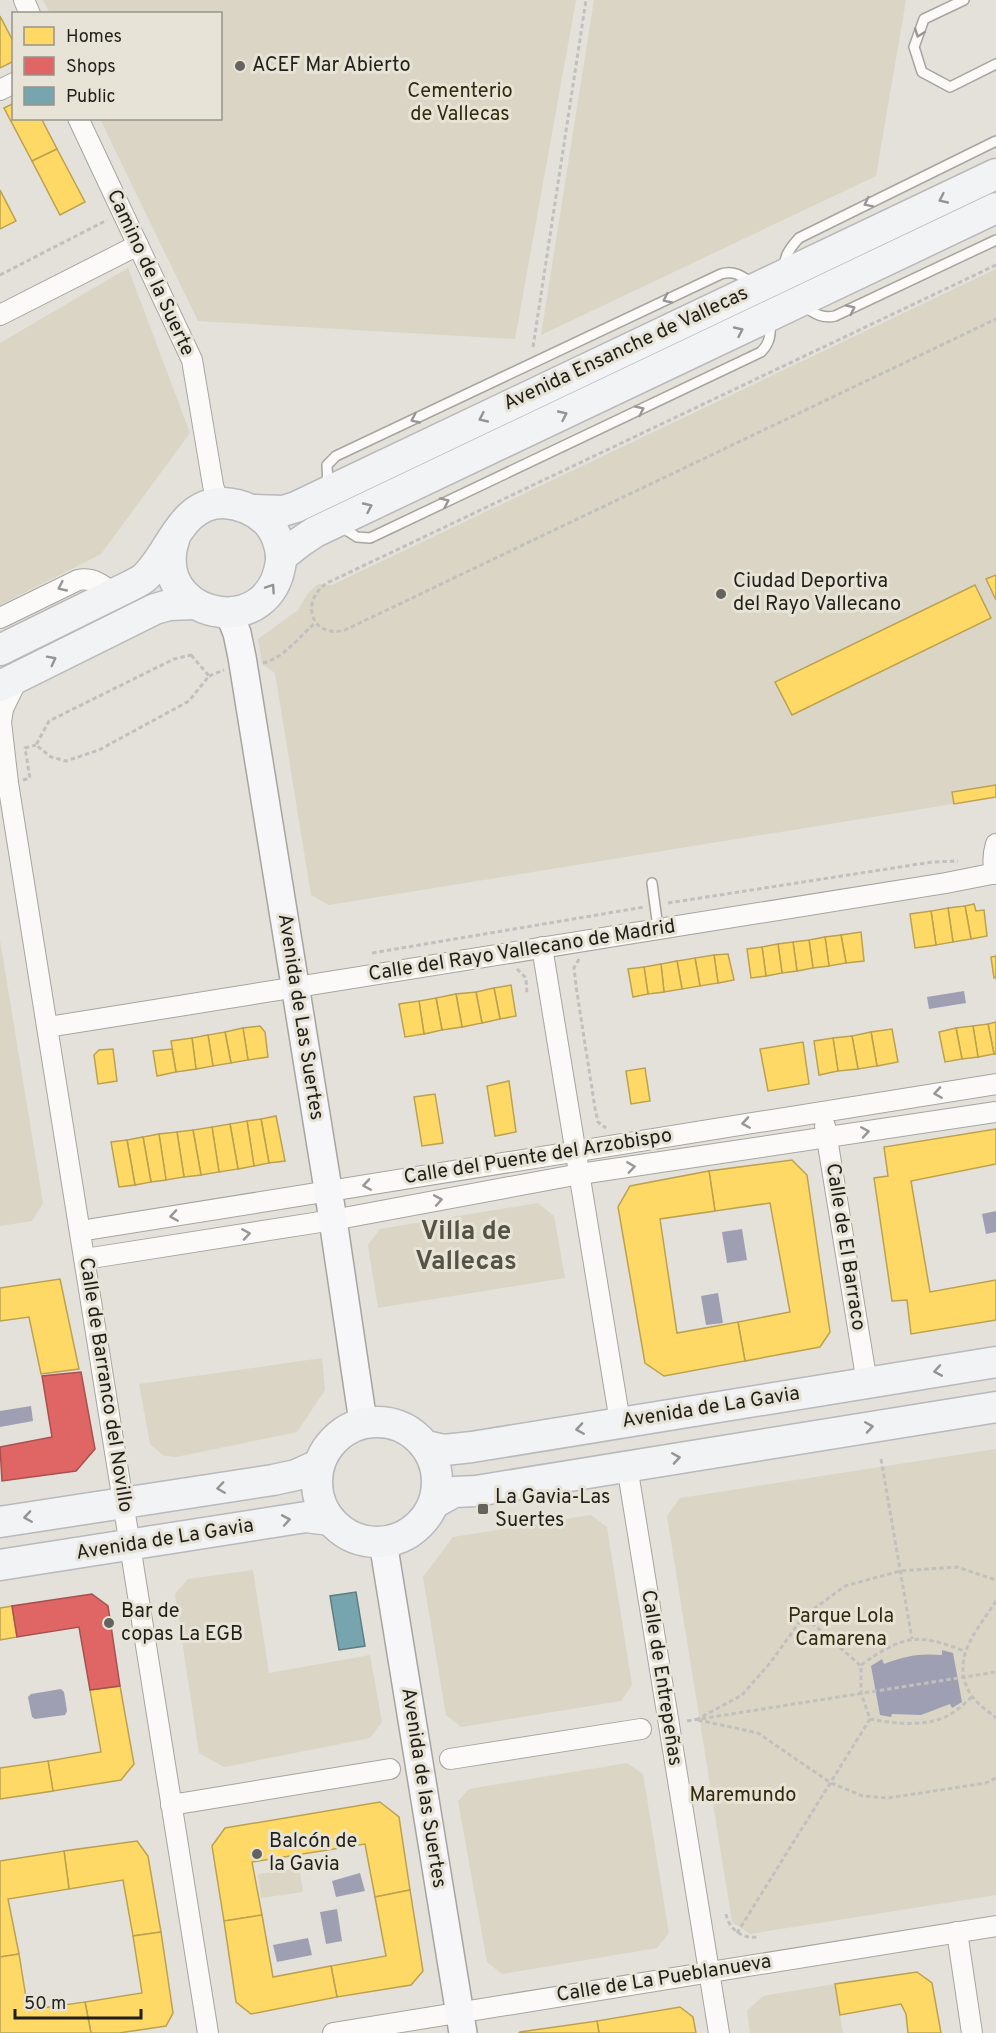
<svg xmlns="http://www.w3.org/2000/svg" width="996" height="2033" font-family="Overpass,sans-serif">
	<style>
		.green { fill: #dad5c4 }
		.water { fill: #9f9fb4 }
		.homes { fill: #ffd966; stroke: #bca14f; stroke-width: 1.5 }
		.shops { fill: #e06666; stroke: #a6514f; stroke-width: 1.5 }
		.public { fill: #76a5af; stroke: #5c7d82; stroke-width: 1.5 }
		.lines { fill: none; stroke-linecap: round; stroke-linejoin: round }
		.lane-casing { stroke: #a6a59f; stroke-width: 12 }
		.street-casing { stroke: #a6a59f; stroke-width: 22 }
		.secondary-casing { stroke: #a6a59f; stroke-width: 30 }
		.primary-casing { stroke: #b9b8bb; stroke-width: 33 }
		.path { stroke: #c1c0be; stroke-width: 3; stroke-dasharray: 4.5 3; stroke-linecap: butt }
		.lane { stroke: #fbfaf9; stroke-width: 9 }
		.street { stroke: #fbfaf9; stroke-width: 20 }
		.secondary { stroke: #f7f6f8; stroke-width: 27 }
		.primary { stroke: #f2f3f5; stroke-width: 30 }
		.oneway { stroke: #989795 }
		.oneway2 { stroke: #949492 }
		.poi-dot { fill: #64635d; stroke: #e7e3d6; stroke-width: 2 }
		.labels { text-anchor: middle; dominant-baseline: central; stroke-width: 6; stroke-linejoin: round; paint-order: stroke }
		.poi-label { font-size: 20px; fill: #201f1a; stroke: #e7e3d6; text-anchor: start }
		.park-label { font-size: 20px; fill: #312a0c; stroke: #e7e3d6 }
		.street-label { font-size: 20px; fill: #201f1a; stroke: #e7e3d6 }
		.district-label { font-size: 26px; font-weight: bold; fill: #555246; stroke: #e7e3d6 }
	</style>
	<rect width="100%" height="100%" fill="#e3e1da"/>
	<g class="green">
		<path d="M43,0h533l-61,339 -317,-18 -98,-202 120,-1v-104l-170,-1z"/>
		<path d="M594,0h312l-30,176 -335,159z"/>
		<path d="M128,268l62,165 -89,121 -101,51v-262z"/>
		<path d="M996,269v528l-667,108 -18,-10 -36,-222 -13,-9 -4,-25 40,-29 10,-17 10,-9 14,1 63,-30z"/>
		<path d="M0,940l43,263 -11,18 -32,5z"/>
		<path d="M538,1203l16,13 11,62 -187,30 -10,-63 12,-16z"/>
		<path d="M322,1358l3,32 -28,42 -121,25 -12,-1 -14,-12 -11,-60z"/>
		<path d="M996,1449v446l-246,39 -18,-12 -65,-406 13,-18z"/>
		<path d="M591,1515l16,12 25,158 -11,16 -160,26 -15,-12 -23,-138 30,-40z"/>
		<path d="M253,1570l16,103 101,-18 12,67 -12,16 -146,29 -25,-14 -24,-159 13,-15z"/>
		<path d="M627,1763l16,11 26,159 -12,15 -155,26 -15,-12 -29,-161 11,-12z"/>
		<path d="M299,1868l4,24 -42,6 -3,-24z"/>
		<path d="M835,1984l8,49h-93l-3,-22 16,-15z"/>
	</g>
	<g class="water">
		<path d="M964,991l2,12 -37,6 -2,-12z"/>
		<path d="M996,1211v21l-10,2 -4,-20z"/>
		<path d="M742,1229l5,31 -20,3 -5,-31z"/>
		<path d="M718,1293l5,30 -17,2 -5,-29z"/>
		<path d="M31,1406l2,15 -33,6v-16z"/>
		<path d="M942,1650l11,3 9,49 -10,6 -2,-4 -29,11 -29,-1 -1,3 -11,-2 -9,-49 11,-7 2,5c20,-8 36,-11 58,-9z"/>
		<path d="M61,1689l3,3 3,19 -2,4 -30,4 -3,-2 -4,-20 3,-3z"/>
		<path d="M360,1873l5,18 -29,6 -4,-16z"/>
		<path d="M337,1909l5,32 -16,3 -6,-32z"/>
		<path d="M308,1938l4,17 -35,7 -4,-17z"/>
	</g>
	<g class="homes">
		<path d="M0,16l14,27v18l-14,7z"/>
		<path d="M14,103v15h27l16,31 -25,12 -28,-53z"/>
		<path d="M57,149l28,53 -25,13 -28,-54z"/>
		<path d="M0,190l16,31 -16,8z"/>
		<path d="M996,575v25l-10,-21z"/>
		<path d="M975,585l16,33 -199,97 -17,-33z"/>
		<path d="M996,785v12l-42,7 -2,-12z"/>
		<path d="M974,904l2,7 8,-1 3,26 -16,3 -6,-33z"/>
		<path d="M965,906l6,33 -18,3 -5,-34z"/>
		<path d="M948,908l5,34 -17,3 -5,-34z"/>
		<path d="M931,911l5,34 -21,3 -5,-34z"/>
		<path d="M861,932l3,29 -18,2 -5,-28z"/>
		<path d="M841,935l5,28 -17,3 -4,-29z"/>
		<path d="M825,937l4,29 -16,2 -4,-28z"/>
		<path d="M809,940l4,28 -16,3 -4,-29z"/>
		<path d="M793,942l4,29 -15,2 -4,-29z"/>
		<path d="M778,944l4,29 -16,3 -4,-29z"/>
		<path d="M762,947l4,29 -15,2 -4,-29z"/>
		<path d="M728,954l6,26 -16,3 -4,-28z"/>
		<path d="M714,955l4,28 -18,3 -5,-28z"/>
		<path d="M996,956v22h-2l-3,-21z"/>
		<path d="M695,958l5,28 -18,3 -5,-28z"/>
		<path d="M677,961l5,28 -18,3 -3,-28z"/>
		<path d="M661,964l3,28 -16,2 -4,-27z"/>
		<path d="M644,967l4,27 -15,3 -5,-28z"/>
		<path d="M511,985l5,31 -16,3 -6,-31z"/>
		<path d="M494,988l6,31 -18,4 -6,-31z"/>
		<path d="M476,992l6,31 -20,4 -6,-33z"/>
		<path d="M456,994l6,33 -20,3 -6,-32z"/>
		<path d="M436,998l6,32 -18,4 -5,-33z"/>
		<path d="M419,1001l5,33 -19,3 -6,-33z"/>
		<path d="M996,1022v32h-2l-6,-30z"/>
		<path d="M988,1024l6,30 -16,3 -5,-31z"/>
		<path d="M260,1026l5,6 3,25 -20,3 -5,-32z"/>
		<path d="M973,1026l5,31 -16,2 -6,-31z"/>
		<path d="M243,1028l5,32 -17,3 -6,-31z"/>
		<path d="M956,1028l6,31 -17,3 -6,-30z"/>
		<path d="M892,1029l6,33 -21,4 -6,-34z"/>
		<path d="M225,1032l6,31 -18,3 -5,-31z"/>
		<path d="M871,1032l6,34 -19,3 -6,-33z"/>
		<path d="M208,1035l5,31 -17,3 -4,-31z"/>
		<path d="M852,1036l6,33 -20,2 -5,-33z"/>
		<path d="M192,1038l4,31 -20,3 -5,-31z"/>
		<path d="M833,1038l5,33 -19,4 -5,-34z"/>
		<path d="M803,1042l6,42 -41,7 -8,-42z"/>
		<path d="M113,1049l4,32 -19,3 -4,-29 5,-5z"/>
		<path d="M172,1049l4,23 -19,4 -4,-25z"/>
		<path d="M645,1068l5,33 -19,3 -5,-33z"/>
		<path d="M509,1081l7,51 -21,4 -8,-50z"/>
		<path d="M435,1094l8,49 -21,3 -8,-49z"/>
		<path d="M276,1116l9,45 -16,2 -8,-44z"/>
		<path d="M261,1119l8,44 -15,3 -7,-45z"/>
		<path d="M247,1121l7,45 -16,3 -8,-45z"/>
		<path d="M230,1124l8,45 -19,3 -7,-45z"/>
		<path d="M212,1127l7,45 -18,3 -8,-45z"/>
		<path d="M996,1129v35l-85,17 19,111 66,-12v40l-85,14 -4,-34 -15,1 -18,-123 14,-2 -4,-29z"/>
		<path d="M193,1130l8,45 -17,2 -7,-45z"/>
		<path d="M177,1132l7,45 -18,3 -7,-46z"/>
		<path d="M159,1134l7,46 -15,2 -8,-45z"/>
		<path d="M143,1137l8,45 -16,3 -8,-45z"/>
		<path d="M127,1140l8,45 -16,2 -8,-45z"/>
		<path d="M792,1160l15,15 23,157 -10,15 -75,14 -7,-39 52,-10 -20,-109 -55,8 -6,-40z"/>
		<path d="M709,1171l6,40 -55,8 17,114 61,-11 7,39 -81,15 -19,-13 -27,-156 12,-21z"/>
		<path d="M60,1279l19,90 -38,5 -12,-57 -29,4v-33z"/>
		<path d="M12,1606l5,31 -17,3v-32z"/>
		<path d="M120,1686l14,78 -13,16 -68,11 -5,-30 53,-9 -11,-62z"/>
		<path d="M48,1761l5,30 -53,8v-31z"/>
		<path d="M380,1802l19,15 11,73 -35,7 -10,-53 -113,18 10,53 -38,6 -12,-75 13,-18z"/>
		<path d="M137,1841l11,15 13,76 -28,4 -10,-56 -54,9 -5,-38z"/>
		<path d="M64,1851l5,38 -61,10 11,55 -19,3v-96z"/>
		<path d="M410,1890l13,81 -12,14 -74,12 -6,-31 55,-10 -11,-59z"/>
		<path d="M262,1915l11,62 58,-11 6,31 -86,17 -15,-12 -12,-81z"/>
		<path d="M161,1932l12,81 -7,13 -47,7h-28l-6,-31 57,-9 -9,-57z"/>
		<path d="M19,1954l9,56 57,-8 6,31h-91v-76z"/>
		<path d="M917,1972l15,11 9,50h-33l-2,-19 -5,-10 -61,11 -5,-31z"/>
		<path d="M680,2007l13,10 3,16h-97l-2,-12z"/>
		<path d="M597,2021l2,12h-80l1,-1z"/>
	</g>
	<g class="shops">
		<path d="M81,1372l14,77 -19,22 -74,10 -2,-34 52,-10 -10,-61z"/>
		<path d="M92,1594l16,12 12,80 -30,4 -11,-63 -62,10 -5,-31z"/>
	</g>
	<path class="public" d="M356,1592l9,54 -26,4 -9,-54z"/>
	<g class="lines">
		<g class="lane-casing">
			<g id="lane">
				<path d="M964,0l-40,19 -10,28 8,25 28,15 46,-23"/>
				<path d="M784,269c0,-13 6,-21 15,-31l197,-97"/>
				<path d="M803,306c11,7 19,13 32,10l161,-76"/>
				<path d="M328,486l-1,-21 9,-9 385,-182c13,-4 21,2 32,10"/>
				<path d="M340,526l17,11 13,1 391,-186c9,-9 10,-18 9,-30"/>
				<path d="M652,883l6,45"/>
			</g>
		</g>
		<g class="street-casing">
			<g id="street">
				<path d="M24,0l6,14"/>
				<path d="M0,90l14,-7"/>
				<path d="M78,118l114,242 21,125 5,18"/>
				<path d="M0,315l138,-70"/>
				<path d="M0,618l78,-38c15,-3 25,5 36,14"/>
				<path d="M19,676l-16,33 -2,13 7,61 200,1250"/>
				<path d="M996,844c-3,10 -4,20 0,30"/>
				<path d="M542,947l78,475"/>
				<path d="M48,1027l898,-144 50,-10"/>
				<path d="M825,1126l42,257"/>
				<path d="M80,1231l916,-147"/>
				<path d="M85,1259l248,-39 247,-46 416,-62"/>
				<path d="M627,1466l92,567"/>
				<path d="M450,1759l191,-30"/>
				<path d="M171,1805l219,-36"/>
				<path d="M957,1932l15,101"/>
				<path d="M333,2033l663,-107"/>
			</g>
		</g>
		<g class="secondary-casing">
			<g id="secondary">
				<path d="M229,613l8,20 5,24 91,563 30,202"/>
				<path d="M383,1542l80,491"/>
			</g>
		</g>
		<g class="primary-casing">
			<g id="primary">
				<path d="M253,510l30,1 13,-4 700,-333"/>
				<path d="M281,557l19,-15 15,-10 681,-324"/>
				<path d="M0,650l128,-63c6,-3 11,-5 16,-9 27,-24 36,-76 80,-75 16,1 29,6 41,17 10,9 17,27 16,41 -10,79 -117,59 -110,-7 0,-6 3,-13 4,-18"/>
				<path d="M0,686l155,-77 14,-4 26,-1"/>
				<circle cx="377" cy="1482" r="60"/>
				<path d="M427,1446l17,4 28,-3 524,-85"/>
				<path d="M434,1503l20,-11 22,-1 520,-84"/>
				<path d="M0,1522l273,-42 23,-5 22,-10"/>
				<path d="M0,1565l306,-48 24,3"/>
			</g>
		</g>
		<g class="path">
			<path d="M996,265l-669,318c-29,20 -14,56 18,47l651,-311"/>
			<path d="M0,275l107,-55"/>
			<path d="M533,347l53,-347"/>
			<path d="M191,655l18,21 -20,25 -90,49 -33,11 -15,-4 -15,-12 13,-24 125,-62z"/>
			<path d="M263,663c21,-5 37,-27 53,-41"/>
			<path d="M209,676l15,-6"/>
			<path d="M23,780l7,-2 -5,-30 11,-3"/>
			<path d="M668,903l264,-41 26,-1"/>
			<path d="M372,953l272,-46"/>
			<path d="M579,959l-5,9 2,18 19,122 3,14 8,6"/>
			<path d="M517,969l9,9 1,16"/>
			<path d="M881,1459l31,180"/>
			<path d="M996,1601c-19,30 -47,57 -25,94 6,9 17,16 25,23"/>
			<path d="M861,1665c41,-29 56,-33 103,-14"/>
			<path d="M870,1719c26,5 61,9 84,-7 6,-4 12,-10 18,-15"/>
			<path d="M696,1720l46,-25 28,-32 34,-47 41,-30 55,-15 57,-4 39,13"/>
			<path d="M698,1720l60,13 73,50 32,13 25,2 98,-15 10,-5"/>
			<path d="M687,1721l309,-49"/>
			<path d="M726,1914c3,15 16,25 31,23"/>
			<path d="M737,1933l133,-214 -9,-26v-27l-57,-50"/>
		</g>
		<use href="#lane" class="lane"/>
		<use href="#street" class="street"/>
		<use href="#secondary" class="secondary"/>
		<use href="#primary" class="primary"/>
	</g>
	<defs><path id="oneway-chevron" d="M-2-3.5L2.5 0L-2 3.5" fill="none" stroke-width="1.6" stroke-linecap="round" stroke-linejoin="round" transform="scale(1.5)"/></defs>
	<g class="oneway">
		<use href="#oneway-chevron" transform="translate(919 33) rotate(110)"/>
		<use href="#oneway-chevron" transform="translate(868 203) rotate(154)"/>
		<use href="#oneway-chevron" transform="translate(667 299) rotate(155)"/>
		<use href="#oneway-chevron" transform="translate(851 309) rotate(-25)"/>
		<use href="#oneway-chevron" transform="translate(640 410) rotate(-25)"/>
		<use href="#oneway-chevron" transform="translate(415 419) rotate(155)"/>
		<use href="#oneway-chevron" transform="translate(445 502) rotate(-25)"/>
		<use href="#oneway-chevron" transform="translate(62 587) rotate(155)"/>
		<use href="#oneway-chevron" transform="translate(938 1093) rotate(171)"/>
		<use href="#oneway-chevron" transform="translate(746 1123) rotate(171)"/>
		<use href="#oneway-chevron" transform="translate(865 1132) rotate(-9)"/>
		<use href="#oneway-chevron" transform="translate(631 1167) rotate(-8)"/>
		<use href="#oneway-chevron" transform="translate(367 1185) rotate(171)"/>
		<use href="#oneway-chevron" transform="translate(438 1200) rotate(-10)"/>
		<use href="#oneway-chevron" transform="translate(174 1216) rotate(171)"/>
		<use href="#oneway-chevron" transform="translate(246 1234) rotate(-9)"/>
	</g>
	<g class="oneway2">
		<use href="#oneway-chevron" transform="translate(943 199) rotate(155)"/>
		<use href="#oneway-chevron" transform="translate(739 331) rotate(-25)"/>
		<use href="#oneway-chevron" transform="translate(563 415) rotate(-25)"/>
		<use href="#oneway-chevron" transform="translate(483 418) rotate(155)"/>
		<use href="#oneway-chevron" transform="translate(368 507) rotate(-25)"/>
		<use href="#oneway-chevron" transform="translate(271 588) rotate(-56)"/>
		<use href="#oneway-chevron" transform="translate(52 660) rotate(-27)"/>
		<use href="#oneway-chevron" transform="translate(938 1371) rotate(170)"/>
		<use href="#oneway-chevron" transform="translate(869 1427) rotate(-9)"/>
		<use href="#oneway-chevron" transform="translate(580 1429) rotate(171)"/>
		<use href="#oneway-chevron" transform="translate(676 1458) rotate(-9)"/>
		<use href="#oneway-chevron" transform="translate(221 1488) rotate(172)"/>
		<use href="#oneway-chevron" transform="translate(28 1517) rotate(171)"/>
		<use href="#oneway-chevron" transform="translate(286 1520) rotate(-10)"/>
	</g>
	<g class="poi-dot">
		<circle cx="240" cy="66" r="6"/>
		<circle cx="721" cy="594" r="6"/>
		<rect x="477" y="1503" width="12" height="12" rx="3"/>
		<circle cx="109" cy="1623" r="6"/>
		<circle cx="257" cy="1854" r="6"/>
	</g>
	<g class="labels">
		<g class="poi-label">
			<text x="252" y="66">ACEF Mar Abierto</text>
			<text x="733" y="582">Ciudad Deportiva<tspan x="733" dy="23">del Rayo Vallecano</tspan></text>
			<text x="495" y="1498">La Gavia-Las<tspan x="495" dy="23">Suertes</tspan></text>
			<text x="121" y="1612">Bar de<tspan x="121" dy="23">copas La EGB</tspan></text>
			<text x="269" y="1842">Balcón de<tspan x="269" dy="23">la Gavia</tspan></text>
		</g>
		<g class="park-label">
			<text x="460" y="92">Cementerio<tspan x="460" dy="23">de Vallecas</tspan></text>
			<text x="841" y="1617">Parque Lola<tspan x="841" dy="23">Camarena</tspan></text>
			<text x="743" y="1796">Maremundo</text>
		</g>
		<g class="street-label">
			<text transform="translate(150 273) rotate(65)">Camino de la Suerte</text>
			<text transform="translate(626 349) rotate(-25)">Avenida Ensanche de Vallecas</text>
			<text transform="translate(522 951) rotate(-9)">Calle del Rayo Vallecano de Madrid</text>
			<text transform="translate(300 1017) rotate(81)">Avenida de Las Suertes</text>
			<text transform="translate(538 1157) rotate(-9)">Calle del Puente del Arzobispo</text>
			<text transform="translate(845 1247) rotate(81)">Calle de El Barraco</text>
			<text transform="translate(105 1385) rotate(81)">Calle de Barranco del Novillo</text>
			<text transform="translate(711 1408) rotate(-9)">Avenida de La Gavia</text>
			<text transform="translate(165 1540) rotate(-9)">Avenida de La Gavia</text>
			<text transform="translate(661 1678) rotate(81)">Calle de Entrepeñas</text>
			<text transform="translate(423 1788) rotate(81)">Avenida de las Suertes</text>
			<text transform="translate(664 1979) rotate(-9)">Calle de La Pueblanueva</text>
		</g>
		<g class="district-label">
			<text x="466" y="1232">Villa de<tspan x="466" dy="30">Vallecas</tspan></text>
		</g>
	</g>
	<rect x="12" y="12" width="210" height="108" fill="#e7e3d6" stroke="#97958b" stroke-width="1.5"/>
	<rect x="24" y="27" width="30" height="18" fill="#ffd966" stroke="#97958b" stroke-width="1.5"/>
	<text x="66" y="42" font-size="18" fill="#201f1a">Homes</text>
	<rect x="24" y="57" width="30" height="18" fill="#e06666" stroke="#97958b" stroke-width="1.5"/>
	<text x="66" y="72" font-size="18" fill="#201f1a">Shops</text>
	<rect x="24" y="87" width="30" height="18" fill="#76a5af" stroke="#97958b" stroke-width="1.5"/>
	<text x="66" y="102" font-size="18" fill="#201f1a">Public</text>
	<path d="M15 2009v9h126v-9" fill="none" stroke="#201f1a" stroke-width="3"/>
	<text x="24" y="2009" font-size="18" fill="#201f1a" stroke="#e7e3d6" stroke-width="4.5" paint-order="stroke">50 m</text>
</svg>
